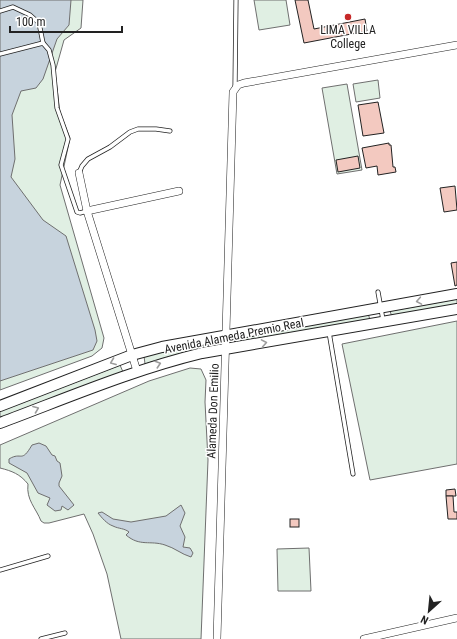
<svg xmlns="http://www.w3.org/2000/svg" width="457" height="639" font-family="'Roboto Condensed',sans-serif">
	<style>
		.green { fill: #e0efe3; stroke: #6f6f6f }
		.water { fill: #c7d3dd; stroke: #6f6f6f }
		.building { fill: #f3c9c0; stroke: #222 }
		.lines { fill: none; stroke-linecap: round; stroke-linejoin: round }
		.lane-casing { stroke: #222; stroke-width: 5 }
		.street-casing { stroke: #222; stroke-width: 8 }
		.secondary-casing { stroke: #222; stroke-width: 12 }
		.lane { stroke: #fff; stroke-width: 3.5 }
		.street { stroke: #fff; stroke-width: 7 }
		.secondary { stroke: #fff; stroke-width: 10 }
		.oneway { stroke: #9c9c9c }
		.poi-dot { fill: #c62828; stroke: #fff; stroke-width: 1.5 }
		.labels { text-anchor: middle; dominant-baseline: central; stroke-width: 3; stroke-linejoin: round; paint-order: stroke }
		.poi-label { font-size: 12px; fill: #222; stroke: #fff }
		.street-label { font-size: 12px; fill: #222; stroke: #fff }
	</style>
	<rect width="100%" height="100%" fill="#fff"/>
	<g class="green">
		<path d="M0,0h83l-2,28 -17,12 -9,32 5,41 10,25 -10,47 44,153 -2,10 -10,8 -92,34z"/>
		<path d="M254,0h32l4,25 -31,5z"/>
		<path d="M378,80l2,18 -24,4 -3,-18z"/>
		<path d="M347,84l15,86 -25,4 -15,-86z"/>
		<path d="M457,299v6l-65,12 -2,-6z"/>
		<path d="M368,313l2,7 -135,24 -1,-7z"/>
		<path d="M457,321v143l-87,16 -28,-136z"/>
		<path d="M208,342l1,6 -41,9 -23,7 -1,-8 22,-6z"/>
		<path d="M120,365l3,7 -123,46v-7z"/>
		<path d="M190,368l11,1 5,11 -1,22 3,58 -7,179h-80l-14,-65 -14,-40 -9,-20 -35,9h-5l-3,-2c-5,-13 -15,-21 -13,-37 -8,-10 -16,-13 -28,-16v-23l149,-64z"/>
		<path d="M309,548l2,43h-33l-1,-42z"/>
	</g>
	<g class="water">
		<path d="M0,0h71l-2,25 -12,14 -14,40 -7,9 -15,3 -9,24 3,44 -4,18 32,43 23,16 29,94 2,11 -4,9 -93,31z"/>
		<path d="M39,443l7,3 6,9 3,1 2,5 3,2 2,13 -3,7v3l15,19 -6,5 -6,-4 -1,4 -6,1 -8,-6 3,-7 -12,-5 -11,-20 -18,-10v-4c13,-8 12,5 23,-14z"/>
		<path d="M181,505l4,8 -5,13 5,11 -2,10 7,1 3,5 -2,4c-10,-3 -16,-9 -26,-12 -15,-5 -25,2 -39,-10l3,-3c-5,-4 -10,-3 -16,-6 -6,-2 -11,-8 -15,-13l4,-1 11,7 18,3 35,-6z"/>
	</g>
	<g class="building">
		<path d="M295,0h13l6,29 51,-10 2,12 -63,12z"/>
		<path d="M378,102l6,31 -21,3 -5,-31z"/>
		<path d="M389,143v2h2l2,22h2l1,5 -18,3 -1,-9 -11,2 -4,-20z"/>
		<path d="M358,156l2,12 -22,4 -2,-12z"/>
		<path d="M455,186l2,24 -13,2 -4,-24z"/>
		<path d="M457,262v23l-2,1 -4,-23z"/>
		<path d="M455,489l1,7h-10v-6z"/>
		<path d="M446,496h7l1,16h3v7h-9z"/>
		<rect x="290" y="519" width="9" height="8"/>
	</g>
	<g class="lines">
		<g class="lane-casing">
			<g id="lane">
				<path d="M0,11l13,-4 17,8 9,8 4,20"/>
				<path d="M0,54l43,-11 6,7 4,15 4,43 11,31 -7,26 16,47 3,1 7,-2"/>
				<path d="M235,87l1,-87"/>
				<path d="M79,173l3,-7 6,-7 22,-12 20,-15 8,-3h18l14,2"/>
				<path d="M378,292l5,28"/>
				<path d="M329,332l24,142"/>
				<path d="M0,570l48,-14"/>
				<path d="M41,639l24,-6"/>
			</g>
		</g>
		<g class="street-casing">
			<g id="street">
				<path d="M79,173l8,38 50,160"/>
				<path d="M87,211l92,-20"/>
				<path d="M217,639l16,-547 5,-7 6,-2 213,-38"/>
				<path d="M364,639l93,-21"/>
			</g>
		</g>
		<g class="secondary-casing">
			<g id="secondary">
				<path d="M0,406l132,-51 30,-8 295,-53"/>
				<path d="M0,423c67,-25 132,-53 202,-70l255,-44"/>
			</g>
		</g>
		<use href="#lane" class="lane"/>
		<use href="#street" class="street"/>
		<use href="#secondary" class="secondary"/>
	</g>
	<defs><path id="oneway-chevron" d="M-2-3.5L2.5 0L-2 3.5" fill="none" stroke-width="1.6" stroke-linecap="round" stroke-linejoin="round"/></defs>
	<g class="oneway">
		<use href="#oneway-chevron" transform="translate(419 301) rotate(170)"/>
		<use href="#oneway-chevron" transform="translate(264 343) rotate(-10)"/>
		<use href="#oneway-chevron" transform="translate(113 362) rotate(159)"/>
		<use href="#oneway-chevron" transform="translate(158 364) rotate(-18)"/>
		<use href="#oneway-chevron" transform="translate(36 409) rotate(-21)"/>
	</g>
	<circle class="poi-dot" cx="348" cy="17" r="4"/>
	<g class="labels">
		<g class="poi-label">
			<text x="348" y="30">LIMA VILLA<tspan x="348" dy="14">College</tspan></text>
		</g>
		<g class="street-label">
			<text transform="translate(234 336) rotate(-11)">Avenida Alameda Premio Real</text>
			<text transform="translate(213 411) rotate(-88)">Alameda Don Emilio</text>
		</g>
	</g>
	<g transform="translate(429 611) rotate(207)" stroke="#ffffff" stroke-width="3" paint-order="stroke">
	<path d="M0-3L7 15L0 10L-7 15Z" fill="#222222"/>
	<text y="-6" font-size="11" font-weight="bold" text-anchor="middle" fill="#222222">N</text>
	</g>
	<path d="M10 26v6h112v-6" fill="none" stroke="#222222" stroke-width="2"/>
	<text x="16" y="26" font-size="12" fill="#222222" stroke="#ffffff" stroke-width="3" paint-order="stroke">100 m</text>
</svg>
